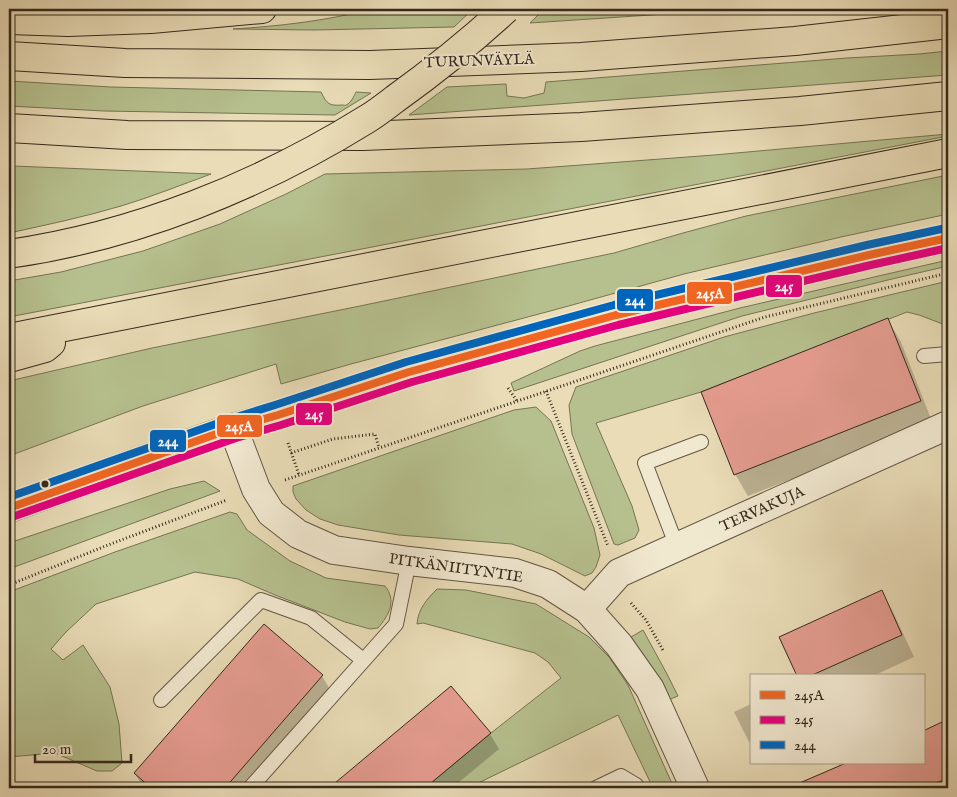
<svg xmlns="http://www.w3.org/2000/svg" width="957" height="797" font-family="'IM FELL English',serif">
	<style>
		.green { fill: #b6c08e; stroke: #767455 }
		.shadow { fill: #0003 }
		.building { fill: #e59c90; stroke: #35291c }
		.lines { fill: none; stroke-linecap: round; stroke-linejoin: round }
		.service-casing { stroke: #625643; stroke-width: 16 }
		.minor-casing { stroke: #625643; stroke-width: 30 }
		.secondary-casing { stroke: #35291c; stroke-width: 30 }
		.motorway-casing { stroke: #35291c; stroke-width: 30 }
		.path { stroke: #35291c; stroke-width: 3; stroke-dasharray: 1 2.5; stroke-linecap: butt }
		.service { stroke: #f1e8d0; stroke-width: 14 }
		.minor { stroke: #f1e8d0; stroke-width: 28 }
		.secondary { stroke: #f1e8d0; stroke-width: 28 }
		.motorway { stroke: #e9dcb7; stroke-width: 28 }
		.motorway-bridge-casing { stroke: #35291c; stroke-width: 30; stroke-linecap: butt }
		.motorway-bridge { stroke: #e9dcb7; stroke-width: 28 }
		.bus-1-casing { stroke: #f1e8d0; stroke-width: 11 }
		.bus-2-casing { stroke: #f1e8d0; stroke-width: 11 }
		.bus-3-casing { stroke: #f1e8d0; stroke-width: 11 }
		.bus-1 { stroke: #f26522; stroke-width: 8 }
		.bus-2 { stroke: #e5007d; stroke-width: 8 }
		.bus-3 { stroke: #0065bd; stroke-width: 8 }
		.bus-dot { fill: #35291c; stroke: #f1e8d0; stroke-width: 2 }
		.labels { text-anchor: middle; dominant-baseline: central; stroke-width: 4; stroke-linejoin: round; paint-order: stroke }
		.street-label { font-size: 15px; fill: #35291c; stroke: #f1e8d0 }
		.line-badge { stroke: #f1e8d0; stroke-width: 2 }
		.badge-label { font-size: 14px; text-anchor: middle; font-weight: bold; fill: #fff }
	</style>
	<rect width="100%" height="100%" fill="#e9dcb7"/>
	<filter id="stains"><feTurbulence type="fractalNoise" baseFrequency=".004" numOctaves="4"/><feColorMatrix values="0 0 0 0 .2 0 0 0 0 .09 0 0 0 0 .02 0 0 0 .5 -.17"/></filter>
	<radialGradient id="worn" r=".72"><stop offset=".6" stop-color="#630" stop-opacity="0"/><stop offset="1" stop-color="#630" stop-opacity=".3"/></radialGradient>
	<g class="green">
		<path d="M372,9h101l-19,18 -140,3 -81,-1c48,-3 92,-8 139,-20z"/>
		<path d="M544,9h197l-211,14z"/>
		<path d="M948,51v24l-539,40 38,-28 59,-3 1,12 17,2 20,-5 2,-11 301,-24 72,-4z"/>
		<path d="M9,81l102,6 210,5c6,12 8,14 21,13 2,0 3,1 4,0 5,-2 8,-9 10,-13l15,1 -36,22 -231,-4 -95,-5z"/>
		<path d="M948,134v2l-939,181v-36l52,-9 82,-21 77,-27 66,-30 39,-20 202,-5 187,-14z"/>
		<path d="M9,166h4l198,8c-30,11 -60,23 -90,32 -37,11 -75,19 -112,27z"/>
		<path d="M948,175v39l-107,23 -157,37 -130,36 -203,54 -70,20 -5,-20 -133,42 -134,50v-75l143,-33 208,-42 254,-53 69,-20 63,-17z"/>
		<path d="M948,260v6l-56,13 -150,37 -228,75 -3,-8 69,-32 15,-5 145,-38z"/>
		<path d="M948,281v45l-29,-11 -12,-3 -206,80 -105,31 36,83 7,24 -4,8 -17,7 -4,-1 -42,-110 -3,-29 7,-18 148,-50 90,-24z"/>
		<path d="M536,407l15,14 43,107 6,27 -4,12 -4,6 -7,3 -44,-22 -29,-10 -113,-9 -61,-10 -18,-6 -14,-9 -10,-11 -3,-7v-6l221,-76z"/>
		<path d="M204,481l16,10 -211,78v-26l161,-54z"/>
		<path d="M230,512l7,2 10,16 43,31 36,17 59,8c12,15 4,29 -7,42l-8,1 -25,-7 -70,-27 -37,-16 -43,-7 -99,32 -30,28 -15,17 12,11 20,-15 27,42 9,37 3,39 -10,8h-15l-42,-18 -46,4v-165l106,-40z"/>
		<path d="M437,589l29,1 70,14 53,33 20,20 19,28 46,103h-21l-35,-73 -150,73h-43l66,-55 70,-55 -13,-16 -13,-9 -112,-30 -6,1c1,-15 10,-25 20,-35z"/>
		<path d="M643,630l24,44 11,22 -15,6 -9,-24 -23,-41z"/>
	</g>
	<g class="shadow">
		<path d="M888,320l13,22 32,82 -185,72 -13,-22z"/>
		<path d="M882,592l12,22 20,43 -41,19h-75z"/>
		<path d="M264,626l58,50 13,22 -78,90h-113l-9,-14z"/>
		<path d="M451,688l39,46 9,15 -47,39h-121z"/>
		<path d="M751,704v37l-2,1 -15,-30z"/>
		<path d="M942,724l6,11v53h-157l59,-25h73z"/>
	</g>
	<g class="building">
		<path d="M888,318l33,83 -187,74 -33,-83z"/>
		<path d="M882,590l20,45 -92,41h-13l-18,-39z"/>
		<path d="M264,624l59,51 -98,113h-74l-17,-15z"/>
		<path d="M451,686l40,47 -66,55h-96z"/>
		<path d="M942,722l6,15v41l-24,10h-136l58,-25h77v-32z"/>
	</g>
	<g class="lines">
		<g class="service-casing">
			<g id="service">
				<path d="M924,356l24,-2"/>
				<path d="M677,547l-32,-84 56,-21"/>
				<path d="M161,700l100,-100 50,18 52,42"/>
				<path d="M250,788l146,-164 13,-63"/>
				<path d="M596,788l25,-12 15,9 2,3"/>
			</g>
		</g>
		<g class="minor-casing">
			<g id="minor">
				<path d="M233,428l23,61 15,24 27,21 36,16 75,11 106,12 33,11 39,25 32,36 31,44 45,99"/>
				<path d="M587,609l32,-36 329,-148"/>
			</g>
		</g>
		<g class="secondary-casing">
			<path id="secondary" d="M9,508l224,-80 45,-13 131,-43 207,-57 253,-60 79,-17"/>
		</g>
		<g class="motorway-casing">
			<g id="motorway">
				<path d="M9,20l59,2 83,-3 111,-10"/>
				<path d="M9,56l116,7 245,2 211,-8 214,-16 153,-17"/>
				<path d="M9,128l118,7 236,1 218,-9 219,-16 148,-15"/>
				<path d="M9,338l939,-185"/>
				<path d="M9,358l36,-10 6,-5"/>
			</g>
		</g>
		<g class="path">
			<path d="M508,388l9,13"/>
			<path d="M546,391l62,155"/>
			<path d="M288,443l11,32"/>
			<path d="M291,453l42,-14 42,-5 4,14"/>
			<path d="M285,480l480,-163 183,-44"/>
			<path d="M9,585l99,-40 119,-45"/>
			<path d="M631,603l15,17 18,32"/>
		</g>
		<use href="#service" class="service"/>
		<use href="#minor" class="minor"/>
		<use href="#secondary" class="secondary"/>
		<use href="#motorway" class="motorway"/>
		<g class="motorway-bridge-casing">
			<path id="motorway-bridge" d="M9,254c126,-18 250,-68 358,-135 10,-6 19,-13 28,-20 39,-28 76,-58 111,-90"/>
		</g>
		<use href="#motorway-bridge" class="motorway-bridge"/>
		<g class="bus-1-casing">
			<path id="bus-1" d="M9,508l224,-80 45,-13 131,-43 207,-57 253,-60 79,-17"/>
		</g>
		<g class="bus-2-casing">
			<path id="bus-2" d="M12,517l224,-79 45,-13 131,-43 206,-57 253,-60 77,-17"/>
		</g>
		<g class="bus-3-casing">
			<path id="bus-3" d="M9,497l221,-78 45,-14 131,-43 208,-57 253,-60 79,-17"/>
		</g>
		<use href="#bus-1" class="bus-1"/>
		<use href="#bus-2" class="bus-2"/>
		<use href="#bus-3" class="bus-3"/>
	</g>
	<circle class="bus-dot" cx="45" cy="484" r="4.5"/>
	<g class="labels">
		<g class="street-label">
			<text transform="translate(479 61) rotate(-2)">TURUNVÄYLÄ</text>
			<text transform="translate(762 509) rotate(-24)">TERVAKUJA</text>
			<text transform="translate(456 568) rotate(8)">PITKÄNIITYNTIE</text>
		</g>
	</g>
	<g class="line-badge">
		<rect x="765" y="274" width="38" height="24" rx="5" fill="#e5007d"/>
		<rect x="686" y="281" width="47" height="24" rx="5" fill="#f26522"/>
		<rect x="616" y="288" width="38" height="24" rx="5" fill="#0065bd"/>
		<rect x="295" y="402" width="38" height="24" rx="5" fill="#e5007d"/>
		<rect x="216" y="414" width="47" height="24" rx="5" fill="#f26522"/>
		<rect x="149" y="429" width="38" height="24" rx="5" fill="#0065bd"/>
	</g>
	<g class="badge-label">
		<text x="784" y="291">245</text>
		<text x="710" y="298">245A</text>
		<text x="635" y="305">244</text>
		<text x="314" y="419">245</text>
		<text x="239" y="431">245A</text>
		<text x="168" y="446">244</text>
	</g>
	<rect width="957" height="797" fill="none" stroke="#e9dcb7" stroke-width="30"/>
	<rect x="10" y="10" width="937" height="777" fill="none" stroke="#35291c" stroke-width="2.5"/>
	<rect x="15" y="15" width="927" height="767" fill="none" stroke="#35291c"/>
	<rect x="750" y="674" width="175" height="90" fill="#f1e8d0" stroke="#a69c88"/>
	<rect x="760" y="691" width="25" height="8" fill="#f26522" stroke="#a69c88"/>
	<text x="794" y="700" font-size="15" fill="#35291c">245A</text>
	<rect x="760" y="716" width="25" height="8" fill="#e5007d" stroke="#a69c88"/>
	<text x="794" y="724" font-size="15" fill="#35291c">245</text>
	<rect x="760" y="741" width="25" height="8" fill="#0065bd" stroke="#a69c88"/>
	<text x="794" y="750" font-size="15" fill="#35291c">244</text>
	<path d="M35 754v8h96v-8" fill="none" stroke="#35291c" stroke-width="2.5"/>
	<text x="42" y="754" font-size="15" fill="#35291c" stroke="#f1e8d0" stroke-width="4" paint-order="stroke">20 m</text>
	<rect width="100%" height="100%" filter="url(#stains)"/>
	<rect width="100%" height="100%" fill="url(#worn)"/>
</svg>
